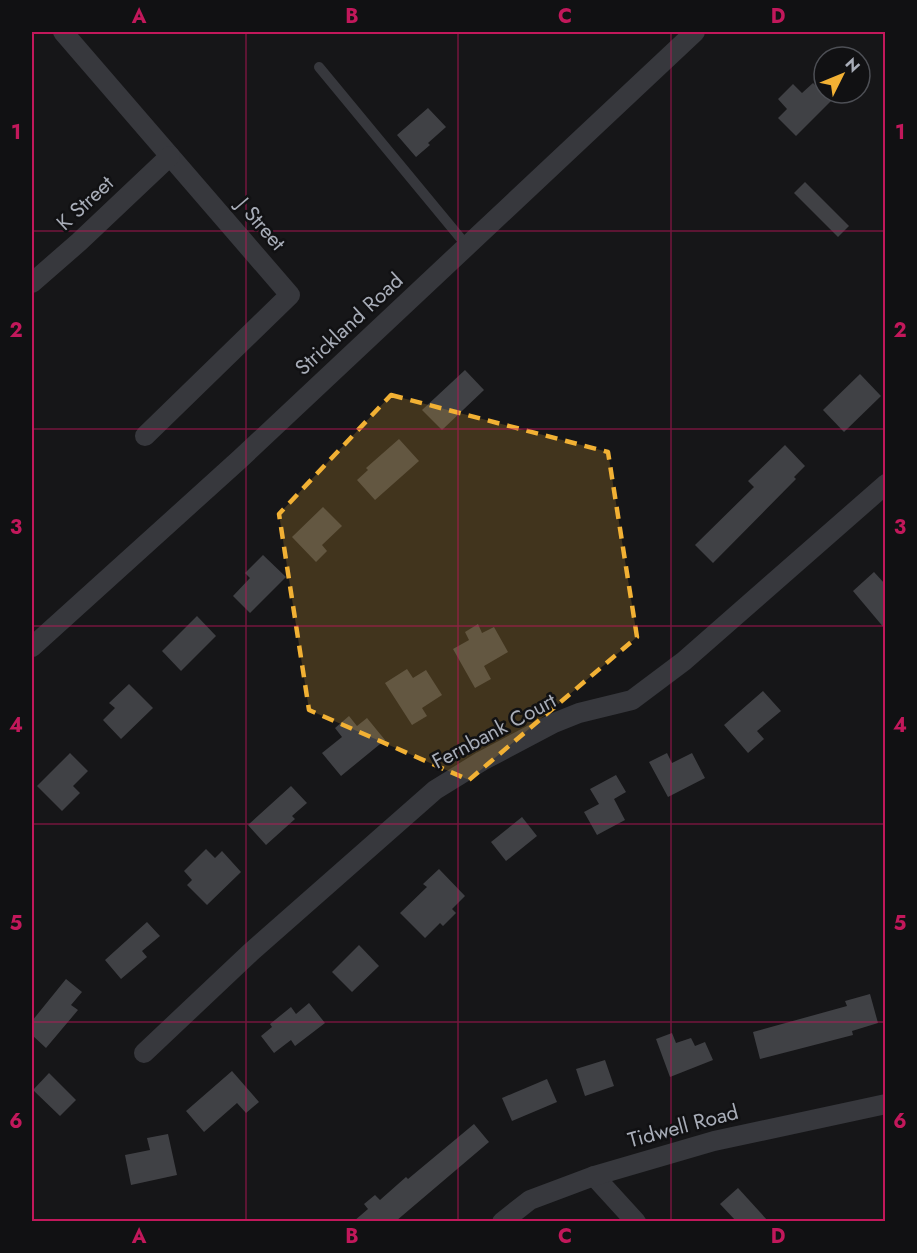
<svg xmlns="http://www.w3.org/2000/svg" width="917" height="1253" font-family="Jost,sans-serif">
	<style>
		.building { fill: #404145 }
		.lines { fill: none; stroke-linecap: round; stroke-linejoin: round }
		.service { stroke: #37383d; stroke-width: 10 }
		.minor { stroke: #37383d; stroke-width: 20 }
		.marked { fill: #f2b134; fill-opacity: 0.2; stroke: #f2b134; stroke-width: 4.5; stroke-dasharray: 12 8; stroke-linejoin: round }
		.grid { fill: none; stroke: #c2185b; stroke-width: 1.5; stroke-opacity: 0.55 }
		.labels { text-anchor: middle; dominant-baseline: central; stroke-width: 5; stroke-linejoin: round; paint-order: stroke }
		.street-label { font-size: 21px; fill: #a8adb8; stroke: #111113 }
		.neatline { fill: none; stroke: #c2185b; stroke-width: 2 }
		.grid-label { font-size: 20px; text-anchor: middle; font-weight: bold; fill: #c2185b }
	</style>
	<rect width="100%" height="100%" fill="#161618"/>
	<g class="building">
		<path d="M813,83l18,18 -35,35 -18,-18 9,-9 -9,-10 15,-15 9,9z"/>
		<path d="M428,108l18,19 -18,16 2,2 -14,12 -19,-22z"/>
		<path d="M805,182l44,44 -11,11 -44,-44z"/>
		<path d="M465,370l19,20 -42,40 -20,-20z"/>
		<path d="M860,374l21,22 -37,36 -21,-22z"/>
		<path d="M399,439l20,22 -44,39 -18,-20 11,-10 -2,-2z"/>
		<path d="M785,445l20,21 -11,11 2,2 -83,84 -18,-18 59,-58 -6,-6z"/>
		<path d="M323,507l19,19 -20,19 5,6 -11,11 -24,-25z"/>
		<path d="M263,555l23,22 -36,36 -17,-17 17,-18 -5,-5z"/>
		<path d="M874,572l11,12v45l-32,-38z"/>
		<path d="M197,616l19,20 -35,35 -19,-20z"/>
		<path d="M478,624l4,9 12,-6 14,25 -24,14 7,13 -16,9 -22,-39 16,-9 -4,-8z"/>
		<path d="M407,669l6,9 13,-8 16,25 -20,13 5,8 -15,9 -27,-42z"/>
		<path d="M129,684l24,24 -32,31 -18,-19 12,-12 -6,-5z"/>
		<path d="M763,691l18,20 -24,20 7,8 -16,14 -24,-28z"/>
		<path d="M349,716l8,10 10,-8 18,22 -44,36 -19,-23 20,-16 -7,-9z"/>
		<path d="M70,753l18,18 -15,15 7,7 -18,18 -25,-25z"/>
		<path d="M667,753l5,10 20,-10 13,25 -37,19 -19,-35z"/>
		<path d="M616,775l10,17 -12,7 11,21 -28,15 -13,-23 15,-8 -9,-15z"/>
		<path d="M291,786l16,17 -15,13 3,3 -29,26 -18,-20z"/>
		<path d="M522,817l15,19 -31,25 -15,-19z"/>
		<path d="M206,849l9,9 7,-7 19,21 -34,33 -20,-20 5,-5 -8,-9z"/>
		<path d="M439,869l26,27 -13,13 4,4 -13,13 -3,-3 -15,15 -25,-25 27,-26 -4,-3z"/>
		<path d="M147,922l13,14 -18,15 5,6 -26,22 -16,-19z"/>
		<path d="M359,945l20,21 -27,26 -20,-20z"/>
		<path d="M66,979l16,13 -11,13 7,5 -32,38 -14,-13v-14z"/>
		<path d="M870,994l8,29 -26,8 1,4 -93,24 -7,-27 94,-26 -2,-5z"/>
		<path d="M309,1003l16,20 -30,23 -4,-6 -17,13 -13,-17 11,-9 -2,-3 21,-17 5,7z"/>
		<path d="M672,1033l4,10 15,-5 4,8 10,-4 8,18 -43,17 -14,-38z"/>
		<path d="M605,1060l9,26 -29,10 -9,-27z"/>
		<path d="M232,1071l27,31 -13,11 -9,-10 -33,29 -18,-21z"/>
		<path d="M49,1073l27,27 -16,16 -27,-26z"/>
		<path d="M547,1079l10,23 -45,19 -10,-23z"/>
		<path d="M474,1124l15,18 -93,79h-42l14,-12 -4,-5 11,-9 5,5 26,-23 2,2z"/>
		<path d="M168,1134l9,41 -46,10 -6,-30 25,-5 -3,-12z"/>
		<path d="M738,1188l30,33h-32l-16,-17z"/>
	</g>
	<g class="lines">
		<path class="service" d="M319,67l148,179"/>
		<g class="minor">
			<path d="M63,32l227,263 -145,141"/>
			<path d="M32,283l47,-41 91,-86"/>
			<path d="M32,647l208,-188 455,-427"/>
			<path d="M144,1053l107,-101 184,-162 47,-29 72,-38 25,-10 53,-13 52,-39 202,-177"/>
			<path d="M594,1176l42,46"/>
			<path d="M502,1222l28,-22 64,-24 120,-35 172,-37"/>
		</g>
	</g>
	<path class="marked" d="M391,395l217,57 29,185 -168,143 -160,-70 -30,-196z"/>
	<path class="grid" d="M246,32v1190M458,32v1190M671,32v1190M32,231h854M32,429h854M32,626h854M32,824h854M32,1022h854"/>
	<g class="labels">
		<g class="street-label">
			<text transform="translate(85 203) rotate(-43)">K Street</text>
			<text transform="translate(261 224) rotate(49)">J Street</text>
			<text transform="translate(349 324) rotate(-43)">Strickland Road</text>
			<text transform="translate(494 731) rotate(-28)">Fernbank Court</text>
			<text transform="translate(683 1126) rotate(-15)">Tidwell Road</text>
		</g>
	</g>
	<rect width="917" height="1253" fill="none" stroke="#111113" stroke-width="66"/>
	<g transform="translate(842 75) rotate(47)"><circle r="28" fill="#111113" stroke="#4d4f55" stroke-width="1.5"/>
	<path d="M0-4.5L10 22L0 15L-10 22Z" fill="#f2b134"/>
	<text y="-9" font-size="16" font-weight="bold" text-anchor="middle" fill="#a8adb8">N</text>
	</g>
	<rect x="33" y="33" width="851" height="1187" class="neatline"/>
	<g class="grid-label">
		<text x="139" y="23">A</text>
		<text x="352" y="23">B</text>
		<text x="565" y="23">C</text>
		<text x="778" y="23">D</text>
		<text x="16" y="139">1</text>
		<text x="900" y="139">1</text>
		<text x="16" y="337">2</text>
		<text x="900" y="337">2</text>
		<text x="16" y="534">3</text>
		<text x="900" y="534">3</text>
		<text x="16" y="732">4</text>
		<text x="900" y="732">4</text>
		<text x="16" y="930">5</text>
		<text x="900" y="930">5</text>
		<text x="16" y="1128">6</text>
		<text x="900" y="1128">6</text>
		<text x="139" y="1243">A</text>
		<text x="352" y="1243">B</text>
		<text x="565" y="1243">C</text>
		<text x="778" y="1243">D</text>
	</g>
</svg>
